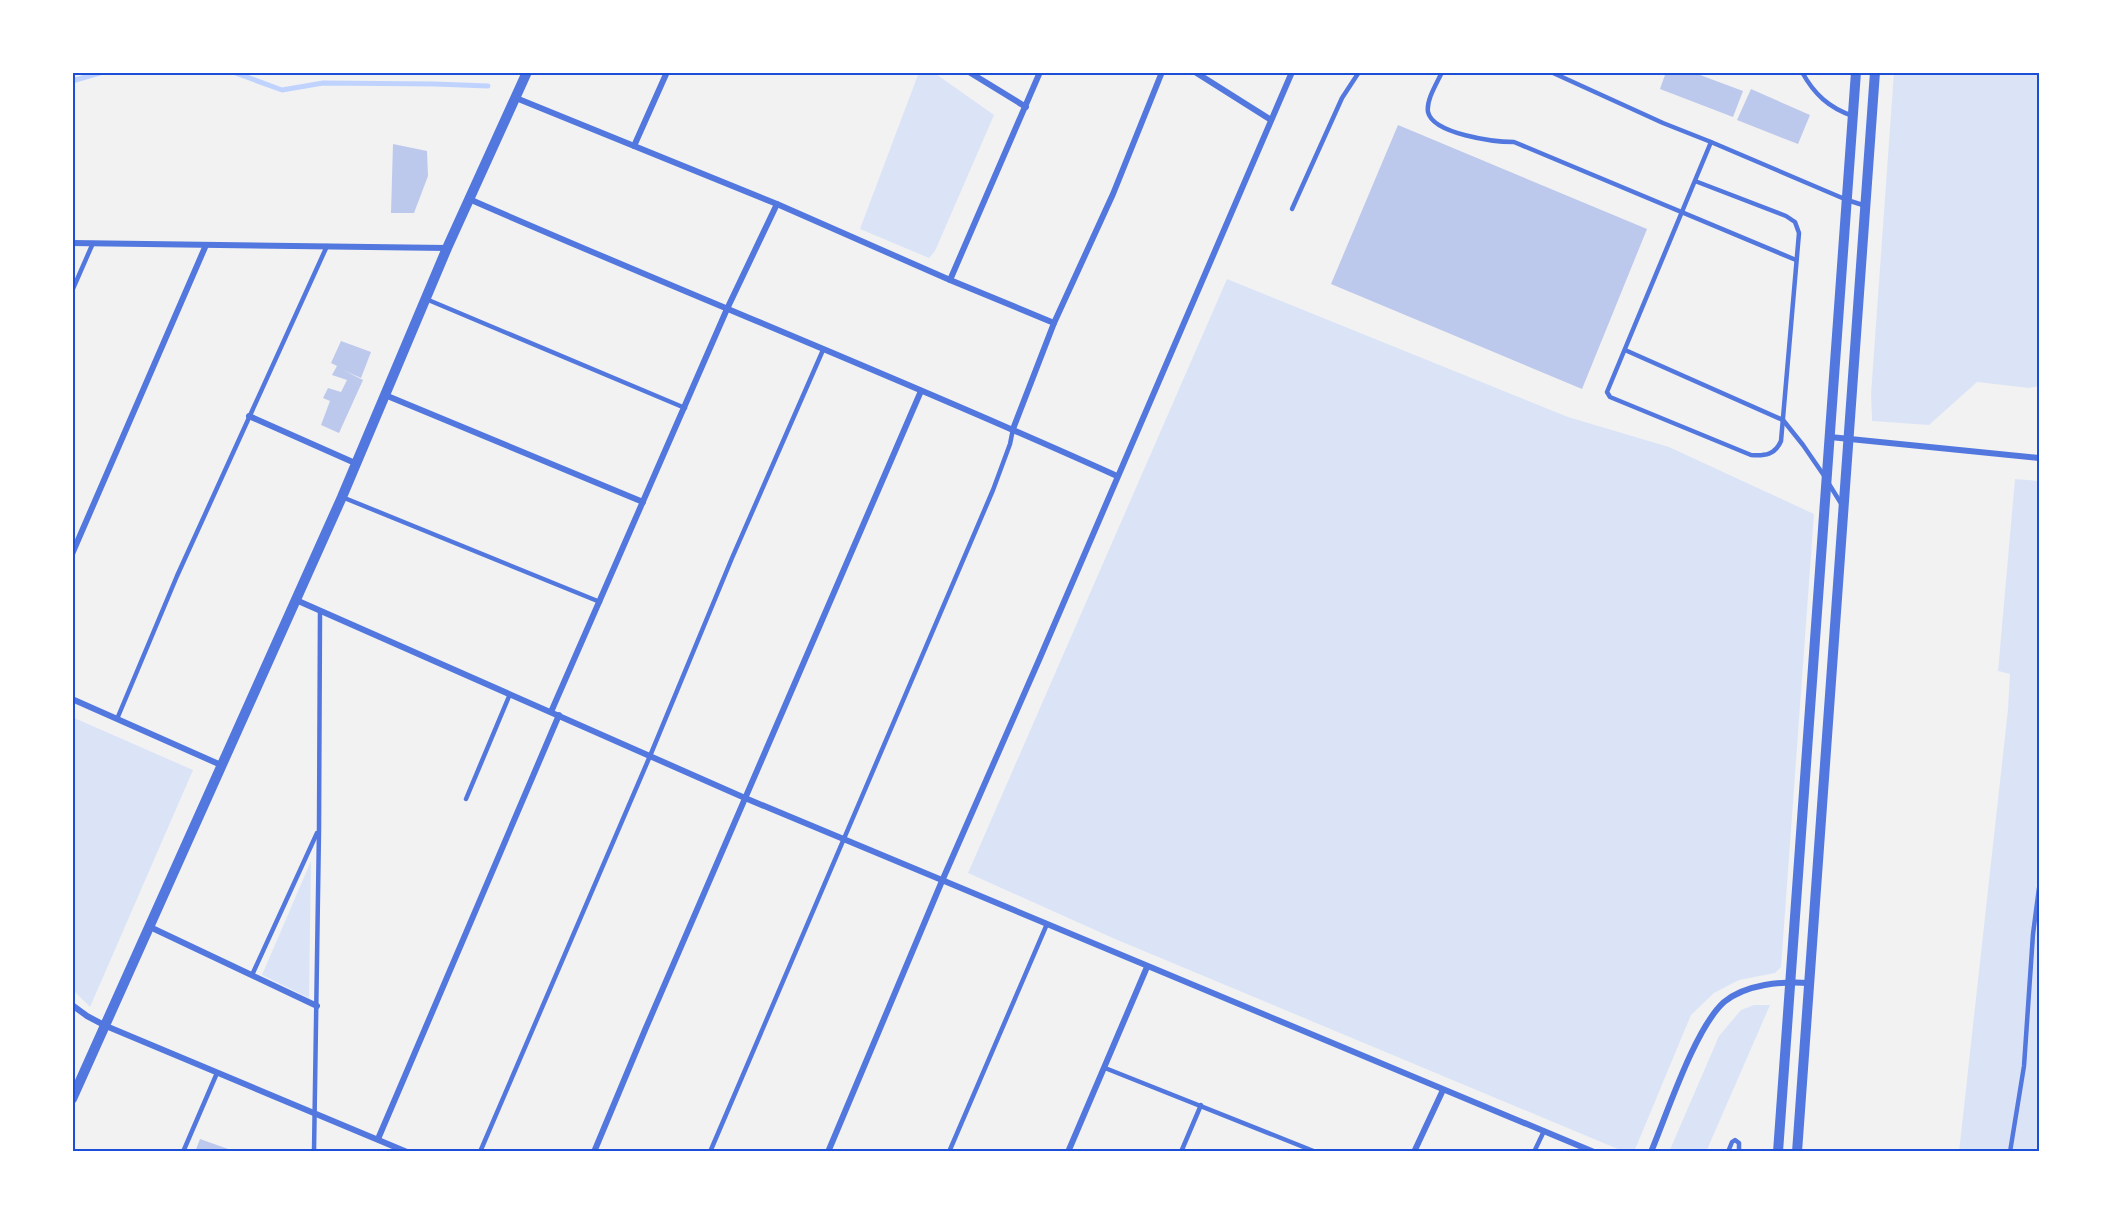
<svg xmlns="http://www.w3.org/2000/svg" width="2111" height="1224" font-family="'Work Sans',sans-serif">
	<style>
		.green { fill: #dbe4f7 }
		.lines { fill: none; stroke-linecap: round; stroke-linejoin: round }
		.stream { stroke: #bfd3fe; stroke-width: 5 }
		.building { fill: #bdc9ec }
		.service { stroke: #5277de; stroke-width: 4.5 }
		.minor { stroke: #5277de; stroke-width: 6 }
		.tertiary { stroke: #5277de; stroke-width: 10 }
		.neatline { fill: none; stroke: #1d4ed8; stroke-width: 2 }
	</style>
	<rect width="100%" height="100%" fill="#f2f2f2"/>
	<g class="green">
		<path d="M919,72h14l61,43 -59,136 -6,7 -69,-29z"/>
		<path d="M1894,72h145v258l-2,19 2,1v36l-10,2 -52,-6 -48,43 -57,-4 -1,-27z"/>
		<path d="M1227,279l341,138 101,30 145,67 -33,453 -6,6 -36,7 -25,13 -23,22 -57,137h-9l-510,-213 -147,-66z"/>
		<path d="M2015,479l24,2v671h-80l49,-443 2,-35 -12,-3z"/>
		<path d="M72,717l121,53 -103,237 -18,-18z"/>
		<path d="M311,861l-2,137 -47,-23z"/>
		<path d="M1754,1005h16l-64,147h-37l50,-116 22,-26z"/>
	</g>
	<g class="lines">
		<g class="stream">
			<path d="M233,72l49,18 41,-7 112,1 53,2"/>
			<path d="M72,81l31,-9"/>
		</g>
	</g>
	<g class="building">
		<path d="M1666,72h26l51,19 -10,26 -73,-28z"/>
		<path d="M1751,89l59,26 -12,29 -61,-24z"/>
		<path d="M1398,125l249,104 -65,160 -251,-105z"/>
		<path d="M393,144l34,7 1,25 -14,37h-23z"/>
		<path d="M341,341l30,11 -10,26 -18,-8 20,10 -24,53 -18,-8 9,-24 -7,-3 5,-10 13,4 6,-12 -15,-5 5,-9 -6,-3z"/>
		<path d="M200,1139l31,11 -1,2h-35z"/>
	</g>
	<g class="lines">
		<g class="service">
			<path d="M1442,72c-5,11 -16,28 -14,40 5,22 66,30 86,30l282,118"/>
			<path d="M1551,72l112,51 48,19"/>
			<path d="M1802,72c12,22 27,36 51,44"/>
			<path d="M1695,181l91,35 9,6 4,11 -18,208c-6,14 -16,15 -30,14l-141,-58 -3,-5 104,-250 136,58 19,6"/>
			<path d="M1292,209l50,-111 17,-26"/>
			<path d="M72,291l21,-48"/>
			<path d="M426,299l259,109"/>
			<path d="M1625,350l158,70 20,25 22,32"/>
			<path d="M1829,484l13,21"/>
			<path d="M342,497l258,105"/>
			<path d="M117,719l60,-143 150,-330"/>
			<path d="M466,799l44,-105"/>
			<path d="M252,975l65,-142"/>
			<path d="M1105,1068l211,84"/>
			<path d="M183,1152l34,-79"/>
			<path d="M314,1152l5,-322 1,-218"/>
			<path d="M480,1152l170,-396 82,-198 91,-208"/>
			<path d="M710,1152l283,-662 17,-46 3,-15"/>
			<path d="M949,1152l98,-228"/>
			<path d="M1181,1152l20,-47"/>
			<path d="M1534,1152l10,-21"/>
			<path d="M1728,1152l4,-10 3,-2 4,3v9"/>
			<path d="M2010,1152l14,-86 9,-132 6,-46"/>
		</g>
		<g class="minor">
			<path d="M969,72l57,35"/>
			<path d="M1195,72l76,48"/>
			<path d="M516,98l261,106 173,76 104,43"/>
			<path d="M634,146l33,-74"/>
			<path d="M469,199c215,94 434,180 648,277"/>
			<path d="M72,243l375,5"/>
			<path d="M950,280l90,-208"/>
			<path d="M385,395l258,107"/>
			<path d="M249,416l106,47"/>
			<path d="M1013,429l41,-106 59,-129 49,-122"/>
			<path d="M1830,437l209,21"/>
			<path d="M72,554l134,-309"/>
			<path d="M296,600l449,198 849,354"/>
			<path d="M72,699l149,66"/>
			<path d="M551,712l176,-403 50,-105"/>
			<path d="M150,927l167,79"/>
			<path d="M72,1005l15,11 19,10 301,126"/>
			<path d="M378,1139l181,-424"/>
			<path d="M594,1152l51,-122 276,-639"/>
			<path d="M828,1152l114,-271 97,-221 253,-588"/>
			<path d="M1068,1152l79,-185"/>
			<path d="M1414,1152l29,-62"/>
			<path d="M1651,1152c16,-38 44,-124 73,-150 22,-18 58,-21 85,-19"/>
		</g>
		<g class="tertiary">
			<path d="M72,1099l270,-602 105,-249 80,-176"/>
			<path d="M1778,1152l78,-1080"/>
			<path d="M1797,1152l78,-1080"/>
		</g>
	</g>
	<rect width="2111" height="1224" fill="none" stroke="#ffffff" stroke-width="147"/>
	<rect x="74" y="74" width="1964" height="1076" class="neatline"/>
</svg>
